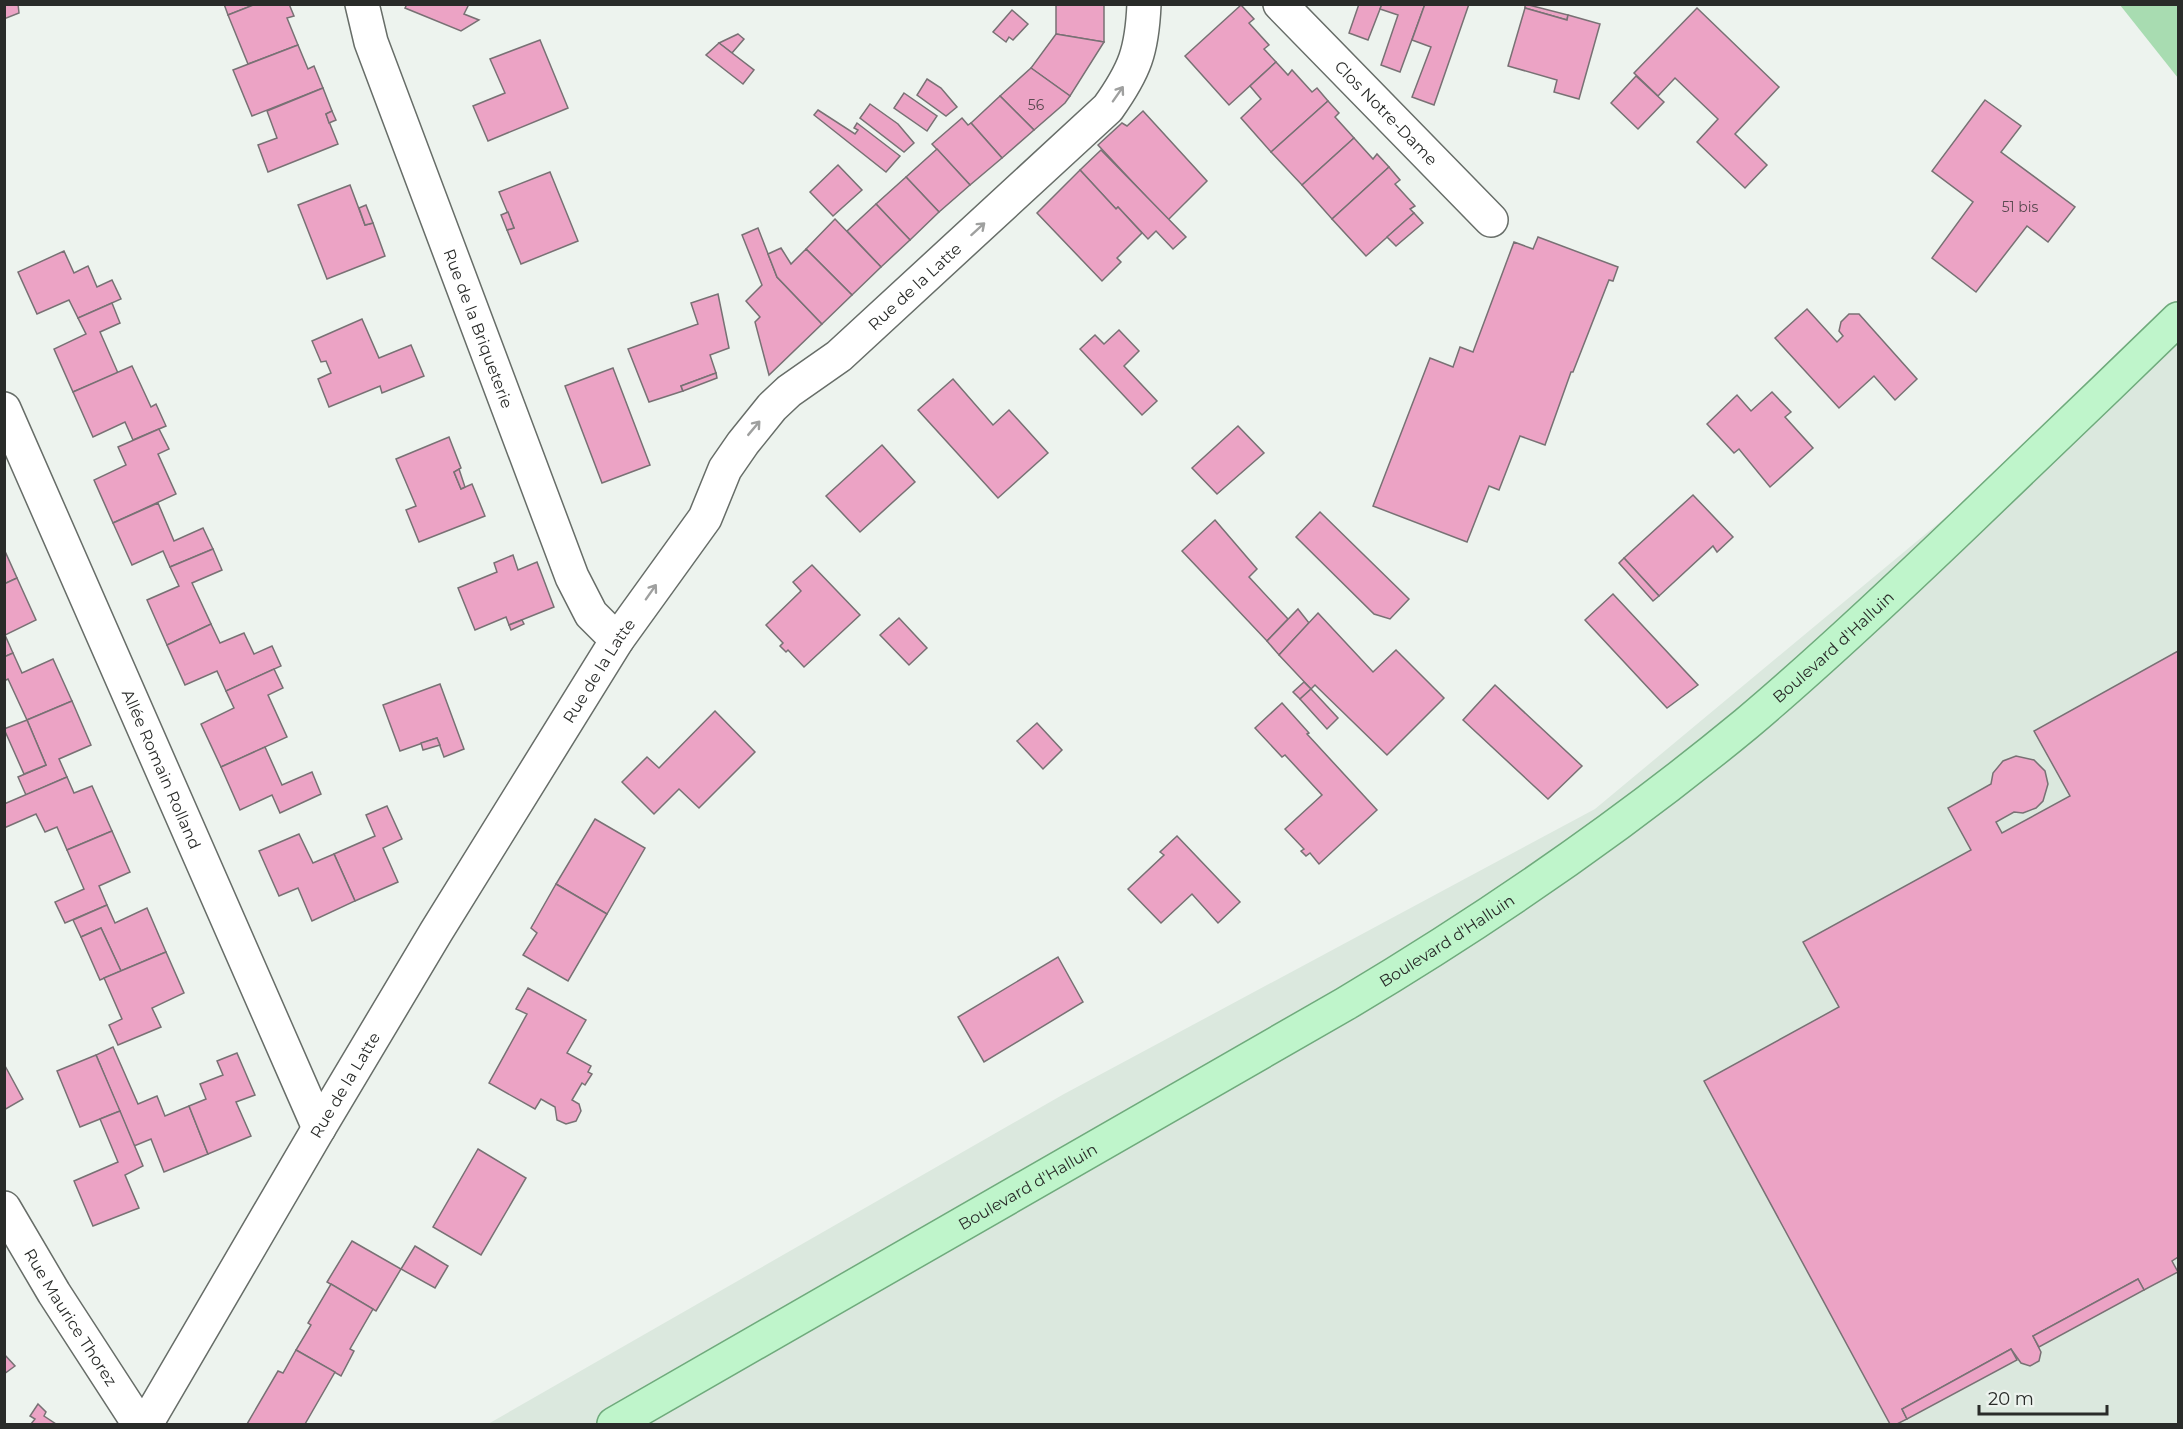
<svg xmlns="http://www.w3.org/2000/svg" width="2183" height="1429" font-family="Montserrat,sans-serif">
	<style>
		.built { fill: #dbe8de }
		.green { fill: #a8dcb1 }
		.building { fill: #eca3c5; stroke: #787174; stroke-width: 1.5 }
		.lines { fill: none; stroke-linecap: round; stroke-linejoin: round }
		.minor-casing { stroke: #676d68; stroke-width: 36 }
		.major-casing { stroke: #6faa7c; stroke-width: 36 }
		.minor { stroke: #fff; stroke-width: 33 }
		.major { stroke: #bff5cb; stroke-width: 33 }
		.oneway { stroke: #9fa09f }
		.labels { text-anchor: middle; dominant-baseline: central; stroke-width: 5; stroke-linejoin: round; paint-order: stroke }
		.number-label { font-size: 14px; fill: #5a4950 }
		.street-label { font-size: 16px; fill: #292b29; stroke: #edf3ee }
	</style>
	<rect width="100%" height="100%" fill="#edf3ee"/>
	<path class="built" d="M2178,324v1100h-1690l576,-330 531,-285z"/>
	<path class="green" d="M2120,5h58v73z"/>
	<g class="building">
		<path d="M4,4h14l1,9 -15,6z"/>
		<path d="M224,4h32l-28,11z"/>
		<path d="M256,4h33l5,12 -7,2 11,27 -50,19 -20,-49z"/>
		<path d="M407,4h62l-5,10 15,6 -18,11 -56,-23z"/>
		<path d="M1056,4h48v38l-48,-8z"/>
		<path d="M1359,4h23l-14,36 -19,-7z"/>
		<path d="M1382,4h43l-25,68 -19,-7 17,-50 -18,-6z"/>
		<path d="M1425,4h44l-35,101 -22,-8 19,-50 -19,-7z"/>
		<path d="M1525,4l43,11 -1,5 -42,-12z"/>
		<path d="M1241,5l13,14 -5,4 20,22 -5,4 12,13 -47,43 -44,-49z"/>
		<path d="M1525,8l42,12 1,-5 32,9 -21,75 -25,-7 3,-12 -49,-14z"/>
		<path d="M1697,8l82,79 -44,47 32,31 -22,23 -48,-46 21,-23 -43,-41 -17,18 -24,-23z"/>
		<path d="M1012,10l16,14 -15,16 -4,-3 -3,5 -13,-10z"/>
		<path d="M738,34l6,5 -12,14 -13,-10z"/>
		<path d="M1056,34l48,8 -34,54 -39,-28z"/>
		<path d="M540,40l28,68 -80,33 -15,-35 32,-13 -15,-34z"/>
		<path d="M719,43l35,27 -11,14 -37,-29z"/>
		<path d="M298,45l10,24 6,-3 9,22 -71,28 -19,-46z"/>
		<path d="M1276,62l12,13 4,-5 20,22 5,-4 11,13 -57,51 -30,-34 20,-19 -11,-13z"/>
		<path d="M1031,68l39,28 -5,7 -31,27 -34,-34z"/>
		<path d="M1636,76l28,26 -26,27 -27,-26z"/>
		<path d="M927,79l14,9 16,19 -11,9 -29,-21z"/>
		<path d="M323,88l9,23 -6,3 12,30 -70,28 -10,-27 19,-7 -10,-27z"/>
		<path d="M904,93l33,23 -10,15 -33,-23z"/>
		<path d="M1000,96l34,34 -32,28 -31,-35z"/>
		<path d="M1985,100l36,26 -20,26 74,55 -27,35 -21,-16 -51,66 -44,-34 41,-56 -41,-31z"/>
		<path d="M1328,101l11,12 -4,4 19,21 -52,47 -31,-33z"/>
		<path d="M870,104l28,20 16,19 -10,9 -44,-34z"/>
		<path d="M818,110l37,24 3,-4 -4,-2 3,-5 43,33 -14,16 -72,-57z"/>
		<path d="M332,111l4,9 -7,3 -3,-9z"/>
		<path d="M1143,111l64,70 -39,39 -70,-75 24,-22 5,3z"/>
		<path d="M962,118l6,7 3,-2 31,35 -32,27 -38,-41z"/>
		<path d="M1354,138l19,21 4,-5 12,13 -57,52 -30,-34z"/>
		<path d="M937,149l33,36 -31,27 -33,-35z"/>
		<path d="M1101,150l85,87 -13,12 -17,-18 -8,8 -30,-32 -2,2 -36,-39z"/>
		<path d="M838,165l24,25 -29,26 -23,-24z"/>
		<path d="M1389,167l11,13 -5,4 20,22 -5,3 4,4 -48,43 -34,-37z"/>
		<path d="M1080,170l36,39 2,-2 24,26 -25,25 4,4 -19,19 -65,-68z"/>
		<path d="M550,172l28,69 -57,23 -14,-34 7,-2 -15,-36z"/>
		<path d="M906,177l33,35 -29,28 -34,-36z"/>
		<path d="M350,185l15,40 8,-2 12,33 -58,23 -29,-74z"/>
		<path d="M876,204l34,36 -29,27 -34,-36z"/>
		<path d="M366,205l7,18 -8,2 -6,-17z"/>
		<path d="M508,212l6,16 -7,2 -6,-15z"/>
		<path d="M1414,213l9,10 -27,23 -9,-9z"/>
		<path d="M835,219l46,48 -29,28 -46,-46z"/>
		<path d="M758,228l19,49 45,47 -53,51 -14,-53 5,-5 -14,-16 16,-16 -20,-50z"/>
		<path d="M1538,237l80,30 -5,14 -4,-1 -36,92h-2l-26,73 -25,-9 -21,54 -10,-4 -22,56 -94,-36 57,-148 23,9 7,-20 13,5 41,-110 19,7z"/>
		<path d="M781,248l10,16 15,-15 46,46 -30,29 -45,-47 -9,-23z"/>
		<path d="M64,251l10,22 14,-7 9,21 15,-7 9,19 -43,19 -9,-18 -32,14 -19,-42z"/>
		<path d="M718,294l11,54 -19,7 6,18 -35,13 2,5 -34,11 -21,-53 70,-25 -7,-21z"/>
		<path d="M112,303l8,20 -20,9 18,41 -45,19 -19,-43 32,-15 -8,-16z"/>
		<path d="M1807,309l30,33 6,-6 -4,-5 2,-9 8,-8h10l58,65 -22,21 -21,-24 -35,32 -64,-70z"/>
		<path d="M362,319l17,39 32,-13 13,31 -42,17 -2,-7 -51,21 -11,-28 13,-6 -5,-12 -5,1 -9,-21z"/>
		<path d="M1119,330l20,21 -15,15 33,35 -15,14 -62,-66 15,-14 9,9z"/>
		<path d="M132,366l19,41 5,-3 10,22 -33,14 -8,-18 -32,15 -20,-45z"/>
		<path d="M613,368l37,97 -48,18 -37,-97z"/>
		<path d="M716,373l1,5 -34,13 -2,-5z"/>
		<path d="M953,379l40,46 16,-15 39,43 -50,45 -80,-88z"/>
		<path d="M1772,392l19,20 -6,5 28,31 -43,39 -31,-38 -5,4 -27,-29 30,-29 14,16z"/>
		<path d="M1238,426l26,27 -47,41 -25,-26z"/>
		<path d="M159,429l10,20 -11,5 18,40 -63,29 -19,-43 32,-15 -8,-18z"/>
		<path d="M449,437l12,31 -7,4 7,17 11,-5 13,32 -66,26 -13,-32 10,-4 -20,-47z"/>
		<path d="M882,445l33,37 -55,50 -34,-36z"/>
		<path d="M459,469l6,18 -4,2 -7,-17z"/>
		<path d="M1693,495l40,42 -16,15 -4,-6 -54,50 -35,-38z"/>
		<path d="M158,503l16,38 29,-13 10,21 -43,18 -7,-16 -31,14 -19,-42z"/>
		<path d="M1320,512l89,87 -19,20 -16,-5 -78,-77z"/>
		<path d="M1215,520l42,49 -8,8 39,42 -21,22 -85,-90z"/>
		<path d="M4,549l13,29 -13,6z"/>
		<path d="M213,549l9,21 -30,13 19,41 -44,21 -20,-45 32,-14 -9,-19z"/>
		<path d="M513,555l5,15 19,-8 17,45 -45,18 -3,-8 -31,13 -17,-42 39,-16 -3,-9z"/>
		<path d="M1624,558l35,38 -6,5 -34,-38z"/>
		<path d="M812,565l48,50 -56,52 -16,-17 -2,2 -6,-6 3,-3 -17,-18 35,-34 -8,-9z"/>
		<path d="M17,578l19,42 -31,15 8,18 -9,4v-73z"/>
		<path d="M1613,594l85,91 -31,23 -82,-88z"/>
		<path d="M1298,609l11,14 -30,32 -12,-14z"/>
		<path d="M1318,613l55,59 23,-22 48,48 -57,57 -72,-70 -4,4 -32,-34z"/>
		<path d="M899,618l28,30 -18,17 -29,-30z"/>
		<path d="M522,620l2,4 -13,6 -2,-5z"/>
		<path d="M211,624l9,19 24,-10 10,21 18,-8 9,20 -55,25 -9,-20 -32,14 -18,-40z"/>
		<path d="M2178,651v606l-6,4 6,11 -34,18 -6,-11 -105,57 8,16 -2,9 -9,5 -9,-3 -10,-14 -109,60 5,10 -10,5h-7l-186,-343 135,-74 -36,-65 168,-92 -23,-42 43,-24 2,-11 10,-12 13,-5 18,4 11,11 3,13 -5,17 -7,7 -13,5 -9,-1 -18,10 6,11 68,-37 -36,-65z"/>
		<path d="M13,653l9,20 31,-14 19,42 -45,19 -19,-41 -4,2v-24z"/>
		<path d="M274,669l9,19 -15,7 19,42 -66,30 -20,-43 33,-16 -8,-17z"/>
		<path d="M1304,682l7,7 -11,10 -7,-7z"/>
		<path d="M440,684l24,65 -20,8 -7,-19 -37,13 -17,-46z"/>
		<path d="M1495,685l87,81 -34,33 -85,-79z"/>
		<path d="M1311,689l27,29 -11,11 -27,-30z"/>
		<path d="M72,701l19,44 -32,14 8,18 -41,18 -8,-18 28,-12 -19,-45z"/>
		<path d="M1282,703l27,30 -2,1 70,76 -58,54 -9,-11 -4,3 -5,-5 3,-2 -19,-20 37,-34 -37,-40 -3,2 -27,-29z"/>
		<path d="M715,711l40,41 -56,56 -20,-19 -25,25 -32,-32 25,-25 12,11z"/>
		<path d="M27,720l19,45 -22,9 -20,-45z"/>
		<path d="M1037,723l25,27 -19,19 -26,-28z"/>
		<path d="M437,738l3,7 -17,5 -2,-7z"/>
		<path d="M265,747l17,38 30,-13 9,22 -41,19 -8,-18 -32,15 -19,-43z"/>
		<path d="M67,777l7,16 18,-7 20,45 -45,19 -10,-23 -12,5 -9,-18 -32,14v-24z"/>
		<path d="M387,806l15,33 -19,9 15,34 -43,19 -21,-47 41,-18 -9,-21z"/>
		<path d="M595,819l50,29 -38,66 -51,-30z"/>
		<path d="M112,831l18,41 -31,14 8,19 -42,18 -10,-21 29,-13 -17,-39z"/>
		<path d="M299,834l14,29 21,-9 21,47 -43,20 -14,-33 -19,8 -20,-45z"/>
		<path d="M1177,836l63,66 -22,21 -26,-29 -31,29 -33,-34 36,-34 -4,-3z"/>
		<path d="M556,884l51,30 -39,67 -45,-26 14,-22 -6,-5z"/>
		<path d="M107,905l8,18 32,-15 19,44 -45,19 -20,-43 -20,9 -8,-17z"/>
		<path d="M101,928l20,43 -21,9 -19,-43z"/>
		<path d="M166,952l18,41 -32,15 9,19 -43,18 -9,-20 13,-6 -18,-41z"/>
		<path d="M1058,957l25,45 -99,60 -26,-45z"/>
		<path d="M528,988l58,32 -19,33 24,13 -3,6 4,2 -7,11 -3,-2 -10,17 7,4 2,7 -5,10 -10,3 -9,-4 -2,-13 -14,-8 -6,10 -46,-26 38,-69 -11,-5z"/>
		<path d="M113,1047l25,57 19,-8 8,20 24,-10 19,48 -44,18 -13,-33 -17,7 -38,-91z"/>
		<path d="M237,1053l18,42 -19,7 15,34 -43,18 -19,-48 17,-7 -6,-15 23,-9 -6,-14z"/>
		<path d="M96,1055l24,56 -40,16 -23,-56z"/>
		<path d="M4,1064l19,35 -19,11z"/>
		<path d="M120,1111l23,55 -18,9 14,33 -46,18 -19,-45 44,-19 -18,-43z"/>
		<path d="M478,1149l48,29 -45,77 -48,-28z"/>
		<path d="M352,1241l49,28 -25,42 -49,-29z"/>
		<path d="M415,1246l33,20 -13,22 -34,-19z"/>
		<path d="M2138,1279l6,11 -105,57 -6,-11z"/>
		<path d="M331,1284l42,25 -23,40 4,2 -13,25 -45,-26 15,-25 -3,-2z"/>
		<path d="M2011,1349l6,11 -110,59 -5,-10z"/>
		<path d="M296,1350l39,22 -30,52h-58l31,-53 5,2z"/>
		<path d="M4,1354l11,12 -11,8z"/>
		<path d="M38,1404l8,8 -2,4 12,8h-25l4,-5 -5,-3z"/>
	</g>
	<g class="lines">
		<g class="minor-casing">
			<g id="minor">
				<path id="s1" d="M362,4l9,38 201,535 19,37 26,26"/>
				<path id="s2" d="M1280,4l211,216"/>
				<path id="s3" d="M4,409l315,719"/>
				<path id="s4" d="M4,1208l50,85 85,131"/>
				<path id="s5" d="M146,1424l173,-296 117,-196 181,-292 88,-122 20,-49 18,-26 29,-36 17,-16 50,-35 269,-248c27,-38 34,-57 36,-104"/>
			</g>
		</g>
		<g class="major-casing">
			<g id="major">
				<path id="s6" d="M614,1424l731,-420c141,-84 275,-176 401,-280 76,-64 149,-133 221,-202 70,-67 141,-135 211,-203"/>
			</g>
		</g>
		<use href="#minor" class="minor"/>
		<use href="#major" class="major"/>
	</g>
	<defs><path id="oneway-shaft" d="M-6 0H5M1.5-3L5.5 0L1.5 3" fill="none" stroke-width="1.6" stroke-linecap="round" stroke-linejoin="round" transform="scale(1.5)"/></defs>
	<g class="oneway">
		<use href="#oneway-shaft" transform="translate(1118 94) rotate(-55)"/>
		<use href="#oneway-shaft" transform="translate(978 229) rotate(-42)"/>
		<use href="#oneway-shaft" transform="translate(754 428) rotate(-50)"/>
		<use href="#oneway-shaft" transform="translate(651 592) rotate(-55)"/>
	</g>
	<g class="labels">
		<g class="number-label">
			<text x="1036" y="105">56</text>
			<text x="2020" y="207">51 bis</text>
		</g>
		<g class="street-label">
			<text stroke="none"><textPath href="#s2" startOffset="152">Clos Notre-Dame</textPath></text>
			<text stroke="none"><textPath href="#s5" startOffset="1383">Rue de la Latte</textPath></text>
			<text stroke="none"><textPath href="#s1" startOffset="345">Rue de la Briqueterie</textPath></text>
			<text stroke="none"><textPath href="#s6" startOffset="1449">Boulevard d'Halluin</textPath></text>
			<text stroke="none"><textPath href="#s5" startOffset="879">Rue de la Latte</textPath></text>
			<text stroke="none"><textPath href="#s3" startOffset="393">Allée Romain Rolland</textPath></text>
			<text stroke="none"><textPath href="#s6" startOffset="963">Boulevard d'Halluin</textPath></text>
			<text stroke="none"><textPath href="#s5" startOffset="393">Rue de la Latte</textPath></text>
			<text stroke="none"><textPath href="#s6" startOffset="477">Boulevard d'Halluin</textPath></text>
			<text stroke="none"><textPath href="#s4" startOffset="128">Rue Maurice Thorez</textPath></text>
		</g>
	</g>
	<rect width="2183" height="1429" fill="none" stroke="#292b29" stroke-width="12"/>
	<path d="M1979 1405v9h128v-9" fill="none" stroke="#292b29" stroke-width="3"/>
	<text x="1988" y="1405" font-size="18" fill="#292b29" stroke="#edf3ee" stroke-width="4.5" paint-order="stroke">20 m</text>
</svg>
